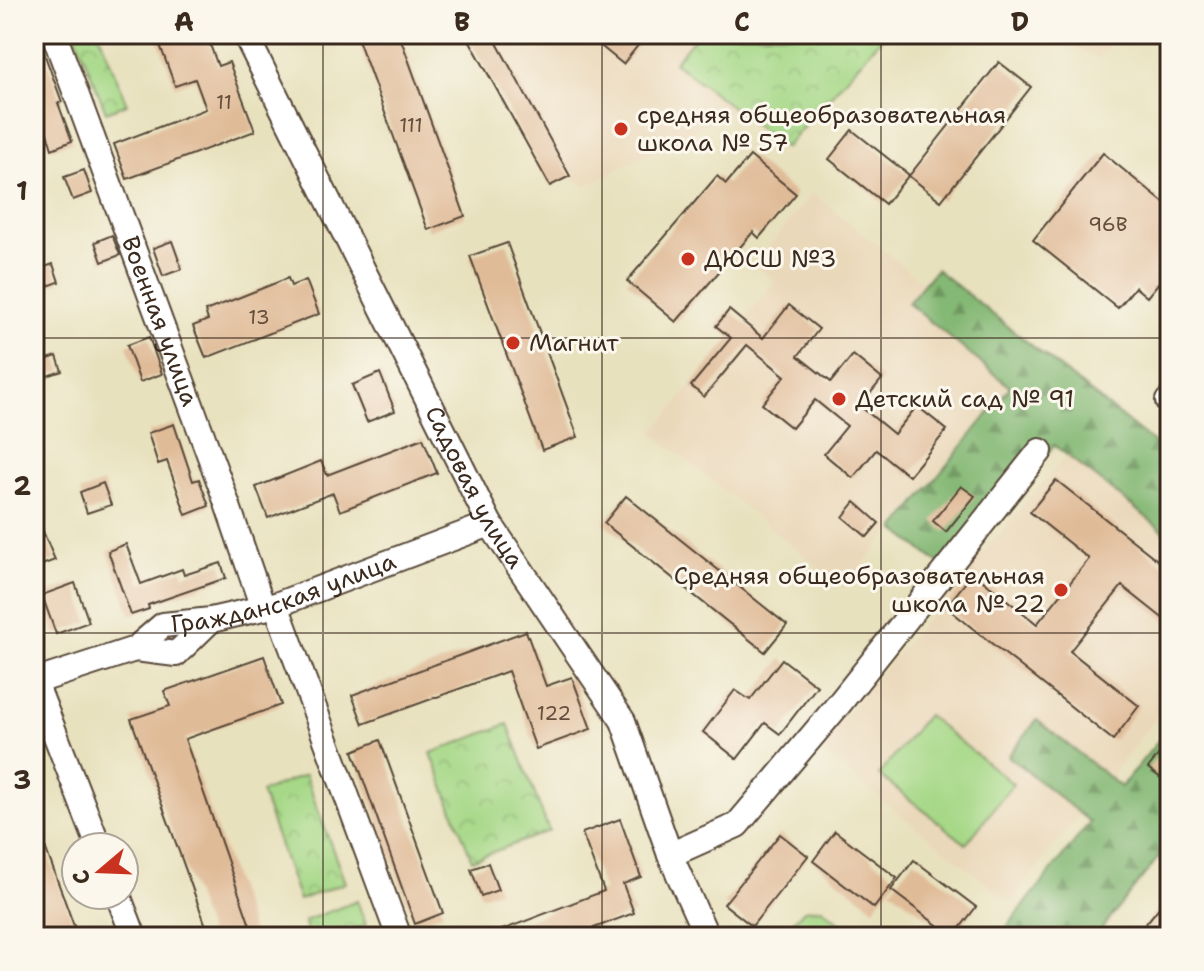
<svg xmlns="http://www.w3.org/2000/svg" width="1204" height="971" font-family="'Shantell Sans',sans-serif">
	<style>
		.built { fill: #ead8ba }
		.grass { fill: #a6d887; stroke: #708152; stroke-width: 2 }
		.forest { fill: url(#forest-firs); stroke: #607149; stroke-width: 2 }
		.park { fill: url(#park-crowns); stroke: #708152; stroke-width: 2 }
		.building { fill: #e0bb98 }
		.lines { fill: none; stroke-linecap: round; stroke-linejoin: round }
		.minor-casing { stroke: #554536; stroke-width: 28 }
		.minor { stroke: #fff; stroke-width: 24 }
		.grid { fill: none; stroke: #3b2a1e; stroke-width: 2; stroke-opacity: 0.55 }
		.poi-dot { fill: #c8321e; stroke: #fbf7ec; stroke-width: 3 }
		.labels { text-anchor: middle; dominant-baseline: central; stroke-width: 6; stroke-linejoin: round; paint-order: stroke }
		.number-label { font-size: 20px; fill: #644e3c }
		.poi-label { font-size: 24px; fill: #3b2a1e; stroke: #fbf7ec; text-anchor: start }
		.street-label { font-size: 24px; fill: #3b2a1e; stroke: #fbf7ec }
		.neatline { fill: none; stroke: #3b2a1e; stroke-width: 3 }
		.grid-label { font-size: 26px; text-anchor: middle; font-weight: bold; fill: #3b2a1e }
	</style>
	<defs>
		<pattern id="forest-firs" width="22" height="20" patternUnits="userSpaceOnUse" patternTransform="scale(2)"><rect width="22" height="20" fill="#84b874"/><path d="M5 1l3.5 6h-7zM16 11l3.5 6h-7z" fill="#6d965f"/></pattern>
		<pattern id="park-crowns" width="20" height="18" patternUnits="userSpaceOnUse" patternTransform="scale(2)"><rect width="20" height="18" fill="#a6d887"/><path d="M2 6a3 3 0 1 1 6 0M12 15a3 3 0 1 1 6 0" fill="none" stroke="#90ba74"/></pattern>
	</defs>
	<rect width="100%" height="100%" fill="#fbf7ec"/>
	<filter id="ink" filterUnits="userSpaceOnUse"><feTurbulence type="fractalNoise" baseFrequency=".0125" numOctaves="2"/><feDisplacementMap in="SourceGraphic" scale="16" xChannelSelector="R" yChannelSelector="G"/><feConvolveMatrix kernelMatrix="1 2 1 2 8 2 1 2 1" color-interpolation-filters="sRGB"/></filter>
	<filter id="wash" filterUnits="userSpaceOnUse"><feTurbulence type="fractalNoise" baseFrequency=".006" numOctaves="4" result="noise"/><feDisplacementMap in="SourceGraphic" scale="32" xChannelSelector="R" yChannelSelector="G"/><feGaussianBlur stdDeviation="1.8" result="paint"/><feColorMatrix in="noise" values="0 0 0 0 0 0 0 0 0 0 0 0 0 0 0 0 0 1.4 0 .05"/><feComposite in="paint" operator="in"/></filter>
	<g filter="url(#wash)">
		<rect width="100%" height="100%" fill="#e8e1be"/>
		<g class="built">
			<path d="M492,34h393l-100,114 -50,-39 -150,77 -15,-10z"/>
			<path d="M1043,34h76l-20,24z"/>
			<path d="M812,193l213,172 -181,223 -191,-155 122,-152 -20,-17z"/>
			<path d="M1102,407l68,54v264l-12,-9 -148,186 -193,-154 242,-284z"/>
		</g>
		<path class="grass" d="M927,715l86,69 -47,60 -87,-69z"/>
		<g class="forest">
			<path d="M936,269l234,187v80l-116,-91 -103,128 -56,-44 115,-142 -102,-84z"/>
			<path d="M1037,720l84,67 49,-61v117l-75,94h-96l91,-115 -82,-66z"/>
		</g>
		<g class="park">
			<path d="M75,34h24l28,70 -21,8z"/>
			<path d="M698,34h187l-100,114 -111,-86z"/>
			<path d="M508,724l41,107 -77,29 -41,-107z"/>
			<path d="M305,775l40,108 -46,17 -38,-108z"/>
			<path d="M357,901l9,24 -31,12h-26l-5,-16z"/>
			<path d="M822,908l28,23 -6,6h-65l25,-27z"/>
		</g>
		<g id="blocks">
			<g class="building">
				<path d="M34,34h3l25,68 -4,1 14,38 -20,8 -18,-58z"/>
				<path d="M156,34h50l12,32 11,-4 26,69 -128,48 -13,-35 92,-35 -11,-30 -20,7z"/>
				<path d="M356,34h43l66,182 -37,14z"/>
				<path d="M466,34h26l78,142 -20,10z"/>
				<path d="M586,34h61l-24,30z"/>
				<path d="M999,62l32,25 -90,114 -32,-25z"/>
				<path d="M852,130l57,45 -24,29 -56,-45z"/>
				<path d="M1103,153l67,55v61l-23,28 -12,-10 -17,21 -85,-68z"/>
				<path d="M750,156l46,38 -37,44 -6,-6 -77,90 -49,-41 90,-105 9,8z"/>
				<path d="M84,170l8,23 -19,7 -9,-23z"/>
				<path d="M112,235l8,20 -18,7 -7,-20z"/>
				<path d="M172,241l10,28 -19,7 -10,-28z"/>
				<path d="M507,243l71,194 -36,13 -72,-194z"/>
				<path d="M53,264l6,18 -22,8 -3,-19z"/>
				<path d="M288,278l3,8 15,-6 13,34 -113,44 -13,-32 15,-6 -3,-9z"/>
				<path d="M789,305l30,24 -21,27 33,26 22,-27 29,24 -22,27 34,28 23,-28 30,24 -38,46 -33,-26 -23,28 -29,-24 23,-28 -32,-26 -23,28 -30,-24 23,-28 -38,-31 -43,52 -13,-11 40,-48 -15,-12 13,-16 34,28z"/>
				<path d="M149,337l13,37 -22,8 -13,-37z"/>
				<path d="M57,356l5,15 -18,6 -5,-15z"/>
				<path d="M380,373l15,38 -28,11 -15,-37z"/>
				<path d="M174,424l19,57 6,-2 10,27 -23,9 -19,-54 -9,3 -10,-31z"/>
				<path d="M423,438l14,35 -97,38 -7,-18 -65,25 -12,-31 65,-26 6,14z"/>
				<path d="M1056,480l114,90v54l-48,-38 -52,65 69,55 -26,34 -167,-133 27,-34 64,51 52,-65 -59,-47z"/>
				<path d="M103,483l8,22 -24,8 -7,-21z"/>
				<path d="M961,486l14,10 -29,36 -13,-11z"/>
				<path d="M626,496l161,129 -22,27 -161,-129z"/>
				<path d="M855,502l24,21 -12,14 -24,-20z"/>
				<path d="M34,510l21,50 -21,8z"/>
				<path d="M126,544l15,40 41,-15 2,6 37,-12 5,15 -78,27 1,4 -18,6 -23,-64z"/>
				<path d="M75,583l14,39 -33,12 -14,-39z"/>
				<path d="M526,631l20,55 26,-9 19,52 -55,20 -28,-78 -145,53 -11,-29z"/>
				<path d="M264,656l17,49 -96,34 69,198h-44l-79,-218 39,-13 -6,-15z"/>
				<path d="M782,659l35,27 -37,48 -15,-11 -28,36 -34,-27 32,-42 15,10z"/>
				<path d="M380,740l63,173 -28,11 -62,-173z"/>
				<path d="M1170,740v28l-8,11 -14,-11z"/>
				<path d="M620,819l21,58 -18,7 11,29 -64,24h-86l120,-46 -22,-58z"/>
				<path d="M34,822h2l42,115h-44z"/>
				<path d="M835,831l62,47 -23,30 -61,-47z"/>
				<path d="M780,834l28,22 -56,70 -28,-22z"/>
				<path d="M914,860l62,47 -23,30 -62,-47z"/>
				<path d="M488,863l10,27 -17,6 -10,-27z"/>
				<path d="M1170,894v43h-35z"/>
			</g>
		</g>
	</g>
	<g filter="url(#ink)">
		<use href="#blocks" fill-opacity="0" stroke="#554536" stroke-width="2"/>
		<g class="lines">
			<g class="minor-casing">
				<g id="minor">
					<path id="s1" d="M54,34l168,455 41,119"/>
					<path id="s2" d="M245,34l245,490 133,197 47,134 37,82"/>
					<path d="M1168,401l2,-2"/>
					<path d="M276,605l123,332"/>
					<path d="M135,649l41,5 35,-34"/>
					<path d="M34,680l65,167"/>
					<path id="s3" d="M34,682l101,-33 28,-24 48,-5 65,-15 214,-81"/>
					<path d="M670,855l67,-30 102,-121 201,-253"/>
					<path d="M118,895l16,42"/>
				</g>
			</g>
			<use href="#minor" class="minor"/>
		</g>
	</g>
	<path class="grid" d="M323,34v903M602,34v903M881,34v903M34,338h1136M34,633h1136"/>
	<g class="poi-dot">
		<circle cx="621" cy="129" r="8"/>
		<circle cx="688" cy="259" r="8"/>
		<circle cx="513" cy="343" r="8"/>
		<circle cx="839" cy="399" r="8"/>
		<circle cx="1061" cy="590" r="8"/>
	</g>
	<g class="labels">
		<g class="number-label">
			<text x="224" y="102">11</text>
			<text x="411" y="125">111</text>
			<text x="1108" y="224">96В</text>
			<text x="259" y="317">13</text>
			<text x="554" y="713">122</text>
		</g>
		<g class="poi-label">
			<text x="637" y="115">средняя общеобразовательная<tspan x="637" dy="28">школа № 57</tspan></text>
			<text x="704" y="259">ДЮСШ №3</text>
			<text x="529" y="343">Магнит</text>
			<text x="855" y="399">Детский сад № 91</text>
			<text x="1045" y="576" text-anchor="end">Средняя общеобразовательная<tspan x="1045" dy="28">школа № 22</tspan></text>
		</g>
		<g class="street-label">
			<text stroke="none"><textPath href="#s1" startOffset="306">Военная улица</textPath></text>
			<text stroke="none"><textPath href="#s2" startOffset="508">Садовая улица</textPath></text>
			<text stroke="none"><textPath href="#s3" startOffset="268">Гражданская улица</textPath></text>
		</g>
	</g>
	<rect width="1204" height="971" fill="none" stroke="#fbf7ec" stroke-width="88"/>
	<g transform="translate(100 871) rotate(251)"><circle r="38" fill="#fbf7ec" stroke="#aea59a" stroke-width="2"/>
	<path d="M0-6L14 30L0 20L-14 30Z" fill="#c8321e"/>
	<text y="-12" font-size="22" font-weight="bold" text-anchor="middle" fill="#3b2a1e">С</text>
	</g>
	<rect x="44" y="44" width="1116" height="883" class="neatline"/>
	<g class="grid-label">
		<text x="184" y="31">A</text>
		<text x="462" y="31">B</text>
		<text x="742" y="31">C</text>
		<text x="1020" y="31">D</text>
		<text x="22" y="200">1</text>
		<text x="22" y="495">2</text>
		<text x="22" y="789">3</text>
	</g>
</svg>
